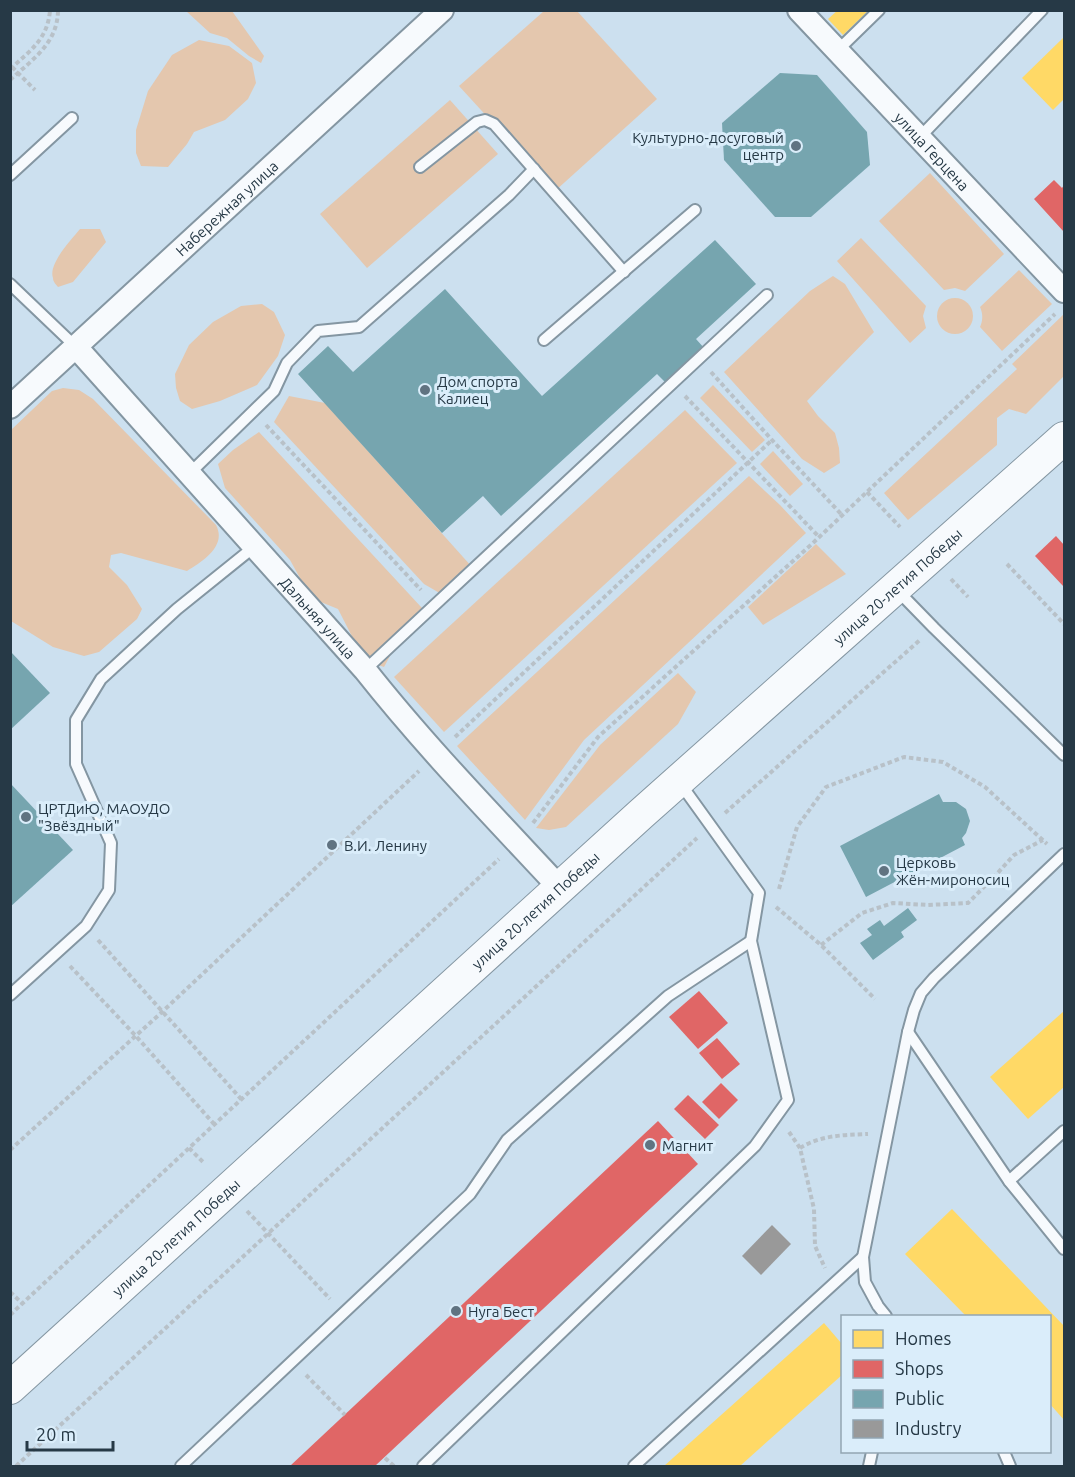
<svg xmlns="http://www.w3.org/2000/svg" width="1075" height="1477" font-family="Ubuntu,sans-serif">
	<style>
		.green { fill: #e4c7ae }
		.homes { fill: #ffd966 }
		.shops { fill: #e06666 }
		.public { fill: #76a5af }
		.industry { fill: #999 }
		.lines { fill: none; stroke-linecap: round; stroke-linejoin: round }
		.lane-casing { stroke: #8496a2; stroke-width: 14 }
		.street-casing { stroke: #8496a2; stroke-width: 26 }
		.secondary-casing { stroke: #8496a2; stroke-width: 34 }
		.path { stroke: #b8c1c8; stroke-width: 4; stroke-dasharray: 4.5 3; stroke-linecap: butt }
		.lane { stroke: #f7fafd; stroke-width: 10 }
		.street { stroke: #f7fafd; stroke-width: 22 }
		.secondary { stroke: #f7fafd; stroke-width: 32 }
		.poi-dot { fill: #607381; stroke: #daedfa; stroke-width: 2 }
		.labels { text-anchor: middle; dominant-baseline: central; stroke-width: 6; stroke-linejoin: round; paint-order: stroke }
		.poi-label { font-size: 15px; fill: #263946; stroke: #daedfa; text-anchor: start }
		.street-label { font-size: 15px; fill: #263946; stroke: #daedfa }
	</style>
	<rect width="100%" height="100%" fill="#cce0ef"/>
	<g class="green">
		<path d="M186,11h46l32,45 -3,7 -12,-7 -22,-18 -17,-5z"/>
		<path d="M544,11h33l80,88 -102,92 -96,-105z"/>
		<path d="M199,40l30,6 23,17 4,20 -8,16 -23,21 -31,12 -7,12 -19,23 -27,-1 -5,-13v-23l12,-39 24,-36z"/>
		<path d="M450,100l48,54 -131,114 -47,-54z"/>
		<path d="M930,173l74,81 -39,37 -10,-3 -11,2 -65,-69z"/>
		<path d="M80,229h20l6,13 -33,40 -15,5c-2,-3 -5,-5 -5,-9 -5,-14 18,-38 27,-49z"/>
		<path d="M861,238l65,68 -3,10 3,12 -16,15 -73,-82z"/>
		<path d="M1019,270l33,34 -50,47 -22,-24c3,-7 3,-13 0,-20z"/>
		<path d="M833,276l12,8 29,48 -67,69 11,15 17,17 4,15 1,15 -16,10 -22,-14 -78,-87 86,-81z"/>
		<circle cx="955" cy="316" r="18"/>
		<path d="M262,304l12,8 11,23 -7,21 -21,29 -37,16 -28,8 -12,-8 -4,-13 -1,-14 14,-29 24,-23 28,-16z"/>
		<path d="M1064,314v62l-38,38 -17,-5 -12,9v27l-89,75 -24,-27 133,-124 -5,-5z"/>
		<path d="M713,385l52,55 -13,12 -52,-54z"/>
		<path d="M63,388l16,2 14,9 123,126c11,21 -13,36 -29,46l-66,-18 -10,2 -2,12 18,18 15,24 -5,10 -38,33 -15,4 -31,-9 -42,-26v-191l41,-39z"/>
		<path d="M289,396l36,7 147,164 -29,28 -19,-11 -150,-162z"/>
		<path d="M685,410l52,53 -293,269 -50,-55z"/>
		<path d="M259,432l163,176 -24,31 -8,17 -6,11 -20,-7 -26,-51 -27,-11 -21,-38 -65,-72 -7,-24 15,-14z"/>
		<path d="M773,451l30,33 -13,12 -30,-32z"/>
		<path d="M749,476l31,29 26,28 -222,207 -59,80 -68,-74z"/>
		<path d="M816,544l30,30 -83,51 -15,-18z"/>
		<path d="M678,673l18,19 -18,32 -112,103 -17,3 -13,-2 64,-83z"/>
	</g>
	<g class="homes">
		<path d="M838,10h31l-26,25 -15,-16z"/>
		<path d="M1063,38l1,2v59l-11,11 -31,-32z"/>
		<path d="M1064,1011v76l-36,32 -38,-42z"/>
		<path d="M952,1209l112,117v94l-14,-16v-88h-84l-61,-62z"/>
		<path d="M824,1323l18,21v31l-102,91h-76z"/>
	</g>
	<g class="shops">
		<path d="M1054,180l8,8 2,-3v47l-30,-33z"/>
		<path d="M1056,536l8,9v42l-29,-31z"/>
		<path d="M699,991l29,32 -30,26 -29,-32z"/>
		<path d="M717,1038l23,26 -18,15 -23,-26z"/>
		<path d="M721,1083l17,17 -19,19 -17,-17z"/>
		<path d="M688,1095l31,30 -14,14 -31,-30z"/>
		<path d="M658,1121l40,43 -323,302h-85z"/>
	</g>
	<g class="public">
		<path d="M780,73l37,2 50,57 3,33 -59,52h-36l-51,-57 -2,-37z"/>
		<path d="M715,240l41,44 -60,55 9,10 -38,35 -10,-10 -156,142 -18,-20 -41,37 -144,-159 30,-28 25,26 92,-83 97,107z"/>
		<path d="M10,651l40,42 -40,37z"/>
		<path d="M10,783l63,67 -63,57z"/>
		<path d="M939,794l4,8h13l10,7 4,12 -4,12 -4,5 3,7 -99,52 -26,-51z"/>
		<path d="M908,908l9,12 -16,12 3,5 -31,23 -13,-17 12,-8 -5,-6 13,-9 4,6z"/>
	</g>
	<path class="industry" d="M772,1225l19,19 -30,31 -19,-19z"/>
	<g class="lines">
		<g class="lane-casing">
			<g id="lane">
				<path d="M837,51l42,-41"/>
				<path d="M919,138l123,-128"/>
				<path d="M420,167l57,-45 8,-2 9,4 130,148"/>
				<path d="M10,175l62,-57"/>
				<path d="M10,284l66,63"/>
				<path d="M544,340l151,-130"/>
				<path d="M189,474l85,-83 13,-28 31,-32 41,-4 150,-132 25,-26"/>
				<path d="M898,591l36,37 130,127"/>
				<path d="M365,670l402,-375"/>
				<path d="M10,995l76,-69 23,-36 2,-47 -35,-79v-44l25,-41 76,-70 77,-62"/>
				<path d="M908,1032l101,149 55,68"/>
				<path d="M1009,1181l55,-50"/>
				<path d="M886,1316l-8,-10 -13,-24 -2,-25 45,-225 6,-22 7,-17 13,-15 130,-124"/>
				<path d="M1004,1452l6,14"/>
				<path d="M181,1466l289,-272 37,-54 161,-144 83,-55"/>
				<path d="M423,1466l332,-320 33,-46 -37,-159 8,-48 -79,-110"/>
				<path d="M634,1466l229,-209"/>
				<path d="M869,1466l3,-14"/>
			</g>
		</g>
		<g class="street-casing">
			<g id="street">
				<path id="s1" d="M799,10l265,281"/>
				<path id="s2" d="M76,347l289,323c60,76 129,147 195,218"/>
				<path id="s3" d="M10,407l432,-397"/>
			</g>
		</g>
		<g class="secondary-casing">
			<g id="secondary">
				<path id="s4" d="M10,1388l631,-574 423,-376"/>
			</g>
		</g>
		<g class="path">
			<path d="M12,67l23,23"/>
			<path d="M10,69c20,-18 38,-30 40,-59"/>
			<path d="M10,80c22,-20 48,-37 48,-70"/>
			<path d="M711,372l61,68 70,75"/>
			<path d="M685,396l134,141"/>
			<path d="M266,425l155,165"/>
			<path d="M867,492l33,35"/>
			<path d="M1007,564l57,60"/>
			<path d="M951,579l17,18"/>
			<path d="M455,737l317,-297"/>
			<path d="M725,813l196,-174"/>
			<path d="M533,823l65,-86 216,-195 241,-228"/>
			<path d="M779,889l18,-62 29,-40 78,-30 39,5 42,25 62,57"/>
			<path d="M776,907l45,38 54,54"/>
			<path d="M98,940l144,160"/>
			<path d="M821,945l41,-32 31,-10 35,2 40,-2 26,-26 20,-22 29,-15"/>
			<path d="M70,966l65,69 79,89"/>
			<path d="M789,1132l11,16 14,61 1,37 10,22"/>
			<path d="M189,1148l14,14"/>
			<path d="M800,1148c21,-13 44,-13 68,-14"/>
			<path d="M10,1150l152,-138 257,-241"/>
			<path d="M247,1211l83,88"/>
			<path d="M10,1292l13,12"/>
			<path d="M10,1315l489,-456"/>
			<path d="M306,1375l39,40"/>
			<path d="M385,1458l9,8"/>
			<path d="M16,1466l681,-628"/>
		</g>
		<use href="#lane" class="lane"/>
		<use href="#street" class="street"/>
		<use href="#secondary" class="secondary"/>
	</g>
	<g class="poi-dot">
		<circle cx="796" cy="146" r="6"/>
		<circle cx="425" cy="390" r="6"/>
		<circle cx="26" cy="817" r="6"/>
		<circle cx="332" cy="845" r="6"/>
		<circle cx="884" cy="871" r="6"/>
		<circle cx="650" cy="1145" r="6"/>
		<circle cx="456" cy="1311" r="6"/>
	</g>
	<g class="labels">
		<g class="poi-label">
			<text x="784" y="137" text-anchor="end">Культурно-досуговый<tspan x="784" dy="17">центр</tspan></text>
			<text x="437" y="381">Дом спорта<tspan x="437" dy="17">Калиец</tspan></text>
			<text x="38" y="808">ЦРТДиЮ, МАОУДО<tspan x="38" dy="17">"Звёздный"</tspan></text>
			<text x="344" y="845">В.И. Ленину</text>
			<text x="896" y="862">Церковь<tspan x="896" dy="17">Жён-мироносиц</tspan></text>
			<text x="662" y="1145">Магнит</text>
			<text x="468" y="1311">Нуга Бест</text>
		</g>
		<g class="street-label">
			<text stroke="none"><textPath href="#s1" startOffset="194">улица Герцена</textPath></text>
			<text stroke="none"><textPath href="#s3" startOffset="294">Набережная улица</textPath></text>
			<text stroke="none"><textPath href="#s4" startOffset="1196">улица 20-летия Победы</textPath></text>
			<text stroke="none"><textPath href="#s2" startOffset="363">Дальняя улица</textPath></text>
			<text stroke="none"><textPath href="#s4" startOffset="710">улица 20-летия Победы</textPath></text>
			<text stroke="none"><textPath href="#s4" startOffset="224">улица 20-летия Победы</textPath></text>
		</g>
	</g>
	<rect width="1075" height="1477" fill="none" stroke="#263946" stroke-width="24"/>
	<rect x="841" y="1315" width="210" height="138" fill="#daedfa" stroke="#92a5b2" stroke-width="1.5"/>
	<rect x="853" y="1330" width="30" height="18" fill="#ffd966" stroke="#92a5b2" stroke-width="1.5"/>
	<text x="895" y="1345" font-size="18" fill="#263946">Homes</text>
	<rect x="853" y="1360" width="30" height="18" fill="#e06666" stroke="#92a5b2" stroke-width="1.5"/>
	<text x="895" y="1375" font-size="18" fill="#263946">Shops</text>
	<rect x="853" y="1390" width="30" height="18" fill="#76a5af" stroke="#92a5b2" stroke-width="1.5"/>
	<text x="895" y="1405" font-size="18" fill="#263946">Public</text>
	<rect x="853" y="1420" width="30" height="18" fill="#999999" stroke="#92a5b2" stroke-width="1.5"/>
	<text x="895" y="1435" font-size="18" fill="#263946">Industry</text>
	<path d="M27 1441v9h86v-9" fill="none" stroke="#263946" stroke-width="3"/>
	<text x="36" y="1441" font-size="18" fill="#263946" stroke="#daedfa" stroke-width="4.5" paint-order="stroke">20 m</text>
</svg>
